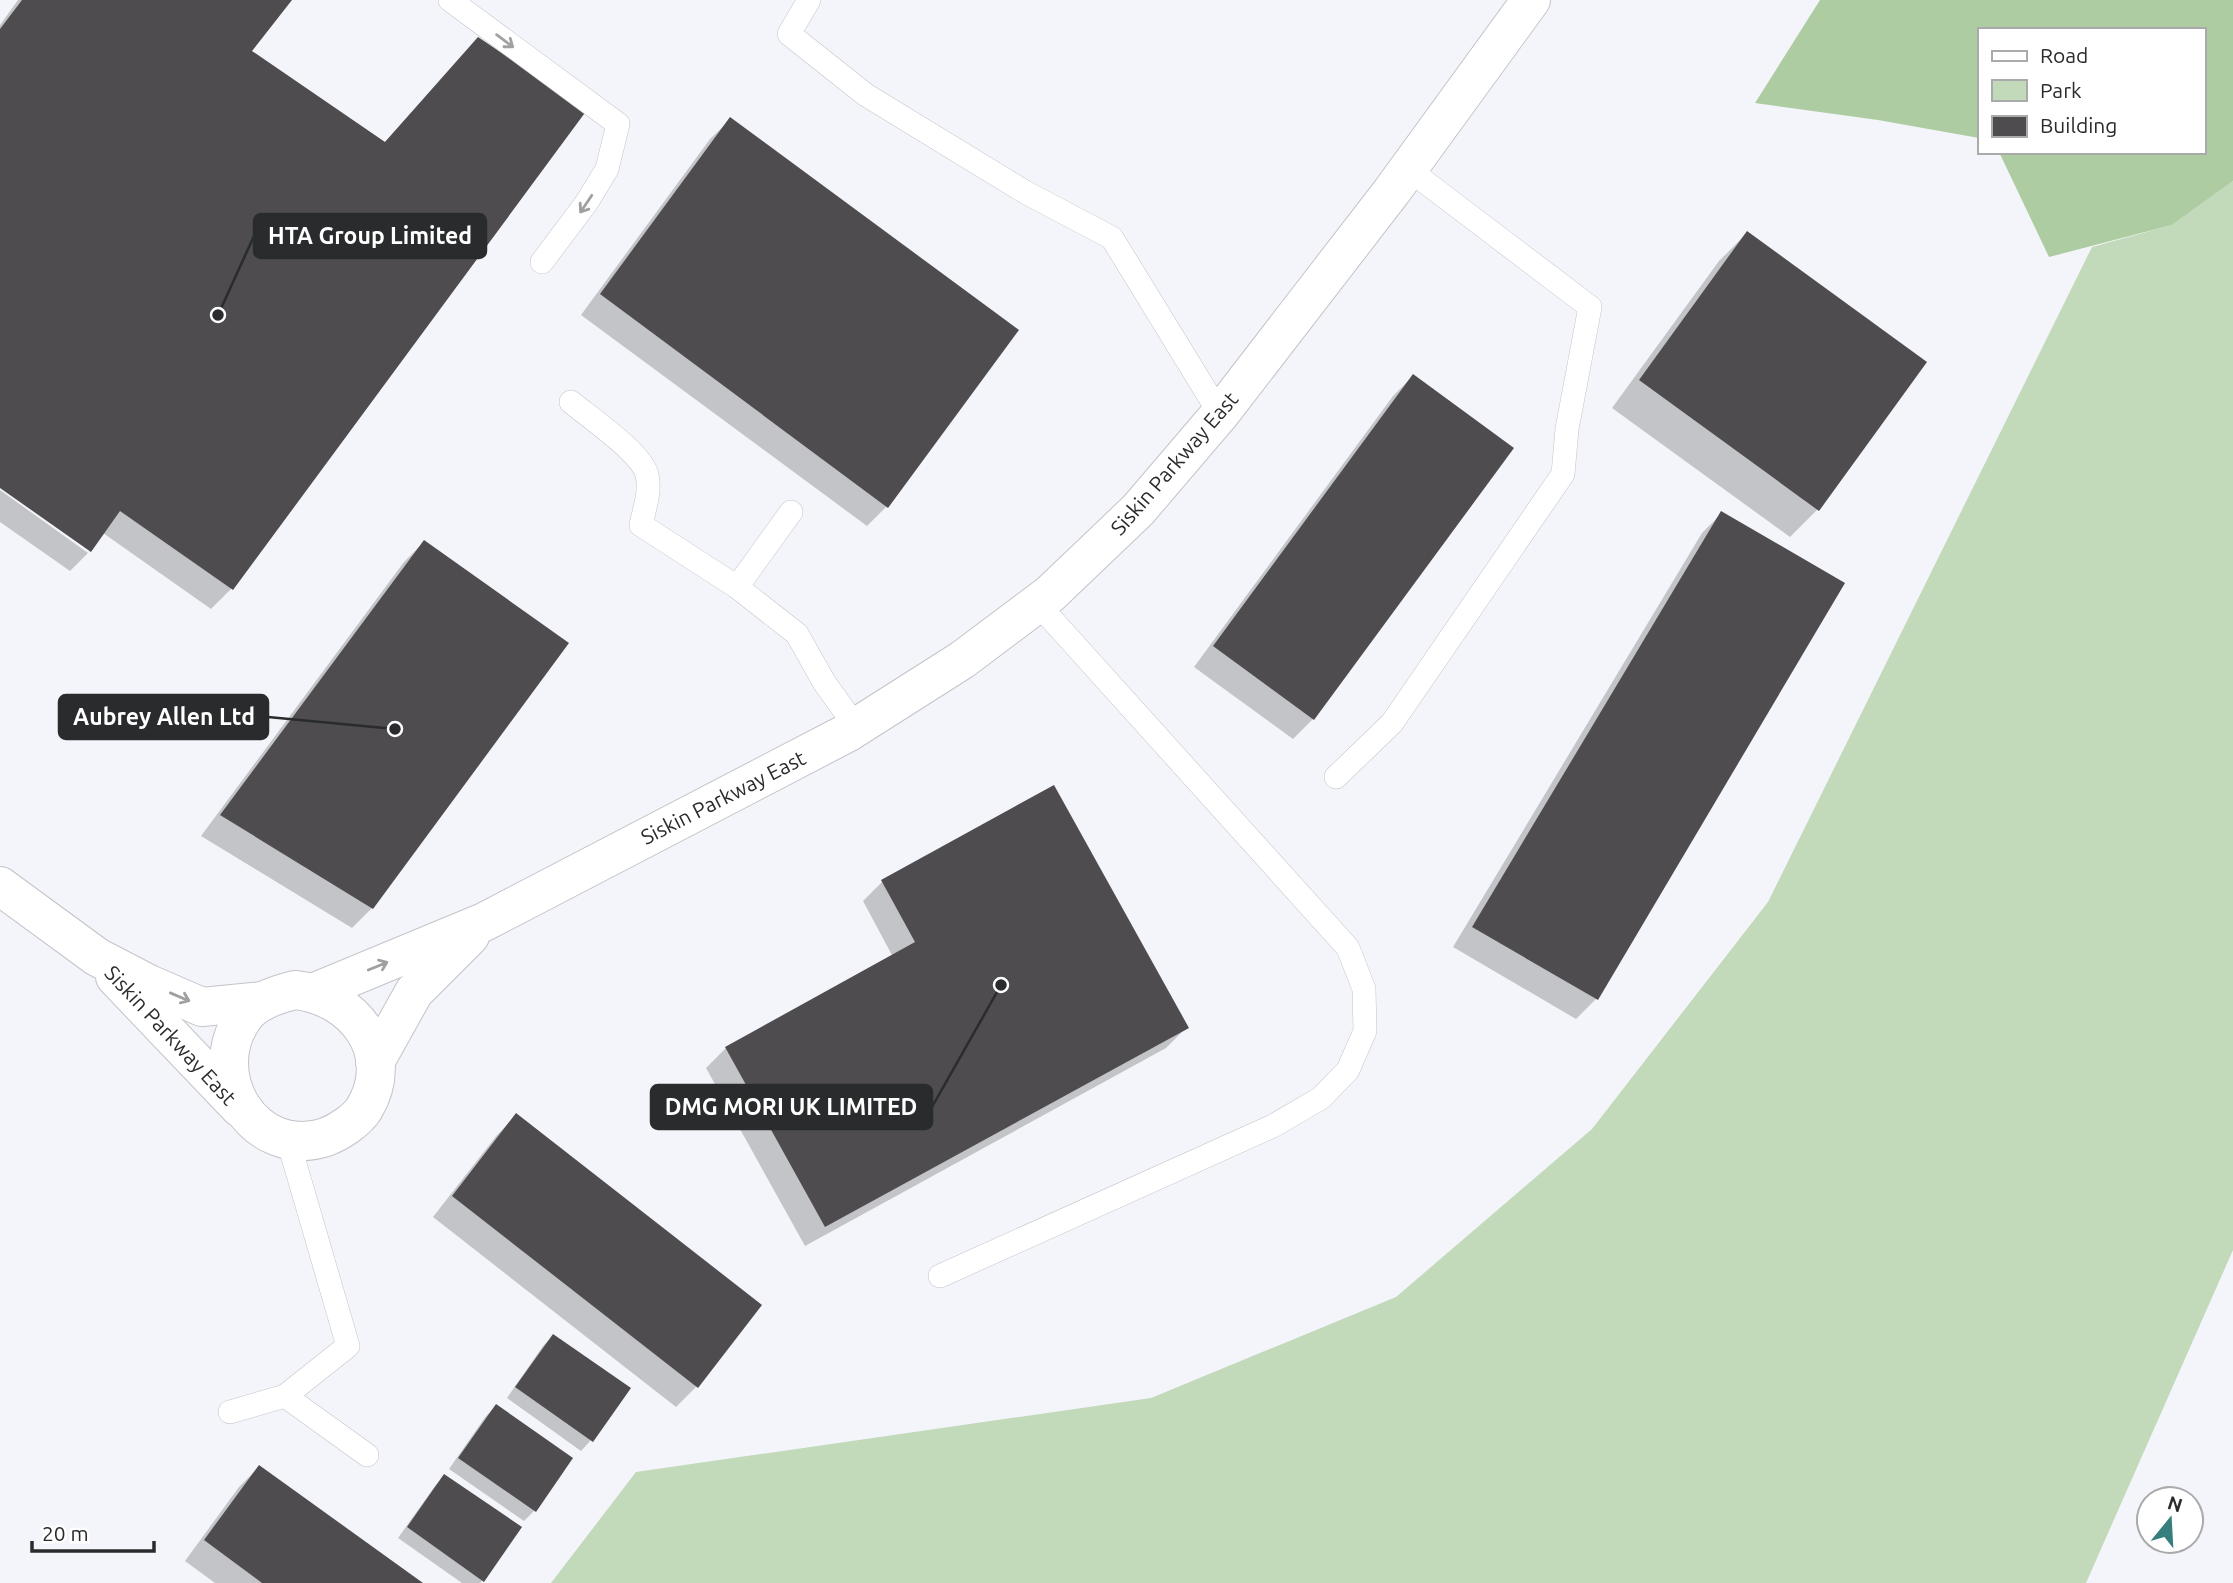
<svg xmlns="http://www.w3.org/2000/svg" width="2233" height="1583" font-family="Ubuntu,sans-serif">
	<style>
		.green { fill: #c2d9ba }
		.forest { fill: #adcca2 }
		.shadow { fill: #0003 }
		.building { fill: #4f4c50 }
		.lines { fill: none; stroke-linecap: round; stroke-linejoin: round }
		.service-casing { stroke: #c3c4c9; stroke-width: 24 }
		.tertiary-casing { stroke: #c3c4c9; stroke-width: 40 }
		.service { stroke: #fff; stroke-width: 23 }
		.tertiary { stroke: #fff; stroke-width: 38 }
		.oneway { stroke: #9fa0a0 }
		.labels { text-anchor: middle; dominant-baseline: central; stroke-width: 7; stroke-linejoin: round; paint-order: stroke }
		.street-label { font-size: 21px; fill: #2a2b2d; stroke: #fff }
		.leader { fill: none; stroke: #2a2b2d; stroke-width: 2.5 }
		.callout-dot { fill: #2a2b2d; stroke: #fff; stroke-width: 2.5 }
		.callout { fill: #2a2b2d; stroke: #2a2b2d; stroke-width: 2.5 }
		.callout-label { font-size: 23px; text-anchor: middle; font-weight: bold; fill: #fff }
	</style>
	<rect width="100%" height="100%" fill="#f4f5fa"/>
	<path class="green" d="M2233,181v1069l-147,333h-1535l85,-111 515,-74 245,-101 196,-168 176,-227 324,-655 80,-22z"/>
	<path class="forest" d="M1820,0h413v181l-61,44 -123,32 -50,-105h204v-122h-224v108l-101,-18 -123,-17z"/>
	<g class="shadow">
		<path d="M18,0h271l-40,52 134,92 95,-105 -247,550 -20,20 -108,-76 -14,19v-4l-89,-62v-461z"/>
		<path d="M730,120l157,386 -20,20 -286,-211 129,-176z"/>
		<path d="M1747,233l71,276 -28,28 -178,-129 107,-147z"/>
		<path d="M1413,376l-100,343 -20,20 -99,-72 199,-271z"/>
		<path d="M0,490l88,63 -18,18 -70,-49z"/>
		<path d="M1722,513l-126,486 -20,20 -123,-72 249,-414z"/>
		<path d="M424,542l-52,366 -20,20 -151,-92 203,-274z"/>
		<path d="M883,881l303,147 -20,20 -361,198 -99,-178 20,-20 167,-91 -30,-56z"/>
		<path d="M517,1115l179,272 -20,20 -243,-190 64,-82z"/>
		<path d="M553,1336l38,104 -10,11 -74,-53 36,-52z"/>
		<path d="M496,1406l38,105 -10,10 -75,-52 37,-53z"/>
		<path d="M259,1467l161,116h-205l-30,-22 54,-74z"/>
		<path d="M445,1476l38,104 -3,3h-18l-64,-45 37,-52z"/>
	</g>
	<g class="building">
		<path d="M22,0h270l-40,51 133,91 93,-105 109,73 -354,480 -113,-79 -29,41 -91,-64v-459z"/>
		<path d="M730,117l289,213 -131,178 -288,-214z"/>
		<path d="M1747,231l180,131 -108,149 -180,-131z"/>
		<path d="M1413,374l101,74 -200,272 -101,-74z"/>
		<path d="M1721,511l124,72 -247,417 -126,-73z"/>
		<path d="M424,540l145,103 -196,266 -153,-94z"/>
		<path d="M1054,785l135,243 -364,199 -100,-180 190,-105 -34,-62z"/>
		<path d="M516,1113l246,192 -64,83 -246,-192z"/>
		<path d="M553,1334l78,54 -38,54 -78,-55z"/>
		<path d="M496,1404l77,54 -37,54 -78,-54z"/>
		<path d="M259,1465l164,118h-161l-58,-43z"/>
		<path d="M444,1474l78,53 -38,55 -77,-55z"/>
	</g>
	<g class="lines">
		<g class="service-casing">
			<g id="service">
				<path d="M450,0l168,124 -11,45 -20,33 -45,60"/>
				<path d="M809,0l-20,34 77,61 159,97 87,46 108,176"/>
				<path d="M571,402c19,16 71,51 76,73 4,16 -3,35 -6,50l96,62 60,47 27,48 32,45"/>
				<path d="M737,587l54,-75"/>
				<path d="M1336,777l56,-54 171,-249 4,-45 23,-122 -182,-138"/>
				<path d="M288,1140l60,206 -63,50 82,59"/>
				<path d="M940,1276l333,-150 48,-28 27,-28 17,-39 -1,-42 -16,-41 -311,-345"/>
				<path d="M230,1412l55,-16"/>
			</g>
		</g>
		<g class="tertiary-casing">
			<g id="tertiary">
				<path d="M0,886l97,71 52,27 53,23 61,-6"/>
				<path d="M115,977l125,131"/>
				<path d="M295,990c59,6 103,63 69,119 -8,12 -25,23 -38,28 -72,24 -124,-63 -82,-120 11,-16 34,-23 51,-27z"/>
				<path d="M315,992l169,-70 363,-189 115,-73 88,-66 88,-84 82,-96 172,-223 139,-191"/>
				<path d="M375,1062l39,-70 56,-56"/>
			</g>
		</g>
		<use href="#service" class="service"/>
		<use href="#tertiary" class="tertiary"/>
	</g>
	<defs><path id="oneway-shaft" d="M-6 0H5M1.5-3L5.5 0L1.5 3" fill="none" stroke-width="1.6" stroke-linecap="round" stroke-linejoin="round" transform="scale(1.75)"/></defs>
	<g class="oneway">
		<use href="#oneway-shaft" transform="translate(505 41) rotate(37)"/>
		<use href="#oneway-shaft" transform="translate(586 204) rotate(124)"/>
		<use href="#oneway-shaft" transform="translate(378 966) rotate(-22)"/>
		<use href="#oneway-shaft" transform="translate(180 997) rotate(23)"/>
	</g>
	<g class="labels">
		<g class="street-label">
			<text transform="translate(1174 463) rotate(-49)">Siskin Parkway East</text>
			<text transform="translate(723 797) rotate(-27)">Siskin Parkway East</text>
			<text transform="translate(171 1035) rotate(47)">Siskin Parkway East</text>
		</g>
	</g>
	<path class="leader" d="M218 315L254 236M395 729L268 717M1001 985L932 1107"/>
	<g class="callout-dot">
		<circle cx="218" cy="315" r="7"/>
		<circle cx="395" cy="729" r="7"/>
		<circle cx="1001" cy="985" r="7"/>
	</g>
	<g class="callout">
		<rect x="254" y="214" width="232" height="44" rx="7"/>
		<rect x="59" y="695" width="209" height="44" rx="7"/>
		<rect x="651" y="1085" width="281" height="44" rx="7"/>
	</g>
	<g class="callout-label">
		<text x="370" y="244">HTA Group Limited</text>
		<text x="164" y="725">Aubrey Allen Ltd</text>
		<text x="791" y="1115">DMG MORI UK LIMITED</text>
	</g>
	<rect x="1978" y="28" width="228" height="126" fill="#ffffff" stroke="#aaaaab" stroke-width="2"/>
	<rect x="1992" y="51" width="35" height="10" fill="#ffffff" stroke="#aaaaab" stroke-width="2"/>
	<text x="2040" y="63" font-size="21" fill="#2a2b2d">Road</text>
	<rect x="1992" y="80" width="35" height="21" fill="#c2d9ba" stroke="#aaaaab" stroke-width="2"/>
	<text x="2040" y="98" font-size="21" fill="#2a2b2d">Park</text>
	<rect x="1992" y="116" width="35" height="21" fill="#4f4c50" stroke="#aaaaab" stroke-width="2"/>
	<text x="2040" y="133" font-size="21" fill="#2a2b2d">Building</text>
	<g transform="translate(2170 1520) rotate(18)"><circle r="33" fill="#ffffff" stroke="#aaaaab" stroke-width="2"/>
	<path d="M0-5L12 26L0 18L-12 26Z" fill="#367f7d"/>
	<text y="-10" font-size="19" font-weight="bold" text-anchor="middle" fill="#2a2b2d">N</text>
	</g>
	<path d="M32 1541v10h122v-10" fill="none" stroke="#2a2b2d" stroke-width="3.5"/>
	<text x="42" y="1541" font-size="21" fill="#2a2b2d" stroke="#ffffff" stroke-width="5" paint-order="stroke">20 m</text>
</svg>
